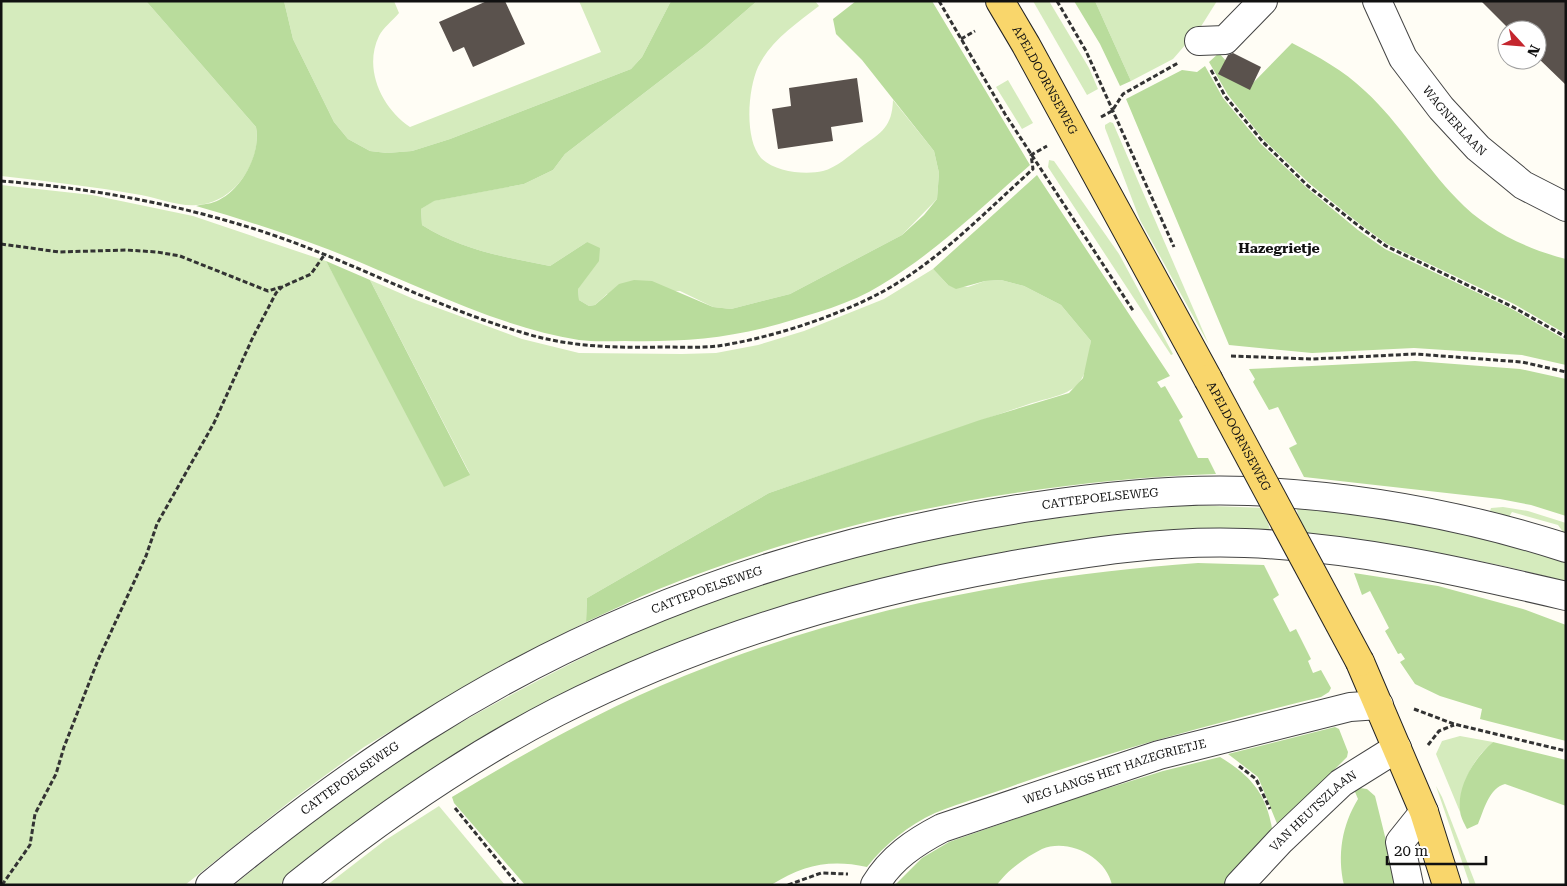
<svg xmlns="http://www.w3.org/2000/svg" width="1567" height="886" font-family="'Roboto Serif',serif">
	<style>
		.green { fill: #d5ebbd }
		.forest { fill: #b9dc9c }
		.building { fill: #5a524d }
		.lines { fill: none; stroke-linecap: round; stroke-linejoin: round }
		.minor-casing { stroke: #444; stroke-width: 30 }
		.major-casing { stroke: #222; stroke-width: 30 }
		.path { stroke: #333; stroke-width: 3; stroke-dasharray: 5 2.5; stroke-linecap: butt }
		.minor { stroke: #fff; stroke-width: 28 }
		.major { stroke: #f9d66b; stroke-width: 28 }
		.major-bridge-casing { stroke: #222; stroke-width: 30; stroke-linecap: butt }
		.major-bridge { stroke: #f9d66b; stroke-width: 28 }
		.labels { text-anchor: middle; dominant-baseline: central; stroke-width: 5; stroke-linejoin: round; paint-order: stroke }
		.street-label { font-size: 12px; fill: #111; stroke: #fff }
		.neighbourhood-label { font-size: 14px; font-weight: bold; fill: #111; stroke: #fff }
	</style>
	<rect width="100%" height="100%" fill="#fffdf5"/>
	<g class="green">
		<path d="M1,1h145l110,126c6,35 -22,76 -59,78 -17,2 -39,-7 -56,-10 -46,-8 -93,-14 -140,-19z"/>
		<path d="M284,1h110l5,12c-6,7 -16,15 -20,23 -16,33 3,72 31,91l191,-75 -22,-51h92l-29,56 -11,12 -181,70 -38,12 -25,2 -17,-2 -22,-12 -14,-17 -41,-83z"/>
		<path d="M757,1h58l4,5c-23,18 -48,34 -61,61 -10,22 -14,72 3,91 14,14 44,17 62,13 13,-3 27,-16 38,-24 21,-15 31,-20 32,-47l41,51 5,22 -2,26 -35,36 -112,59 -59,15 -18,-2 -33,-16 -73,3 -12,11 -6,1 -10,-6 -1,-11 9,-47 -37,24c-46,-9 -88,-16 -128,-41l-1,-16 12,-8 91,-17 29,-14 12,-16 139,-107z"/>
		<path d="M1033,1h16l40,67 9,21 -11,6z"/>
		<path d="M1095,1h122l-17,27 -27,31 -42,22z"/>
		<path d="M1008,80l25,43 -11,6 -26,-42z"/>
		<path d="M1110,122l3,1 96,222 -69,-125 -35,-92v-3z"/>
		<path d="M1049,160l5,1 65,93 54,100 -2,1 -123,-188z"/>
		<path d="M1,185l91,10 101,21 133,45 18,33 126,180 -100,-194 46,20 106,39 57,14 103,1 34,-1 42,-8 46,-14 80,-32 49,-30 15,16 20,2 17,-6 16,-1 23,6 37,19 30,36c-6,49 -14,50 -59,62l-263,90 -182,105 -1,24 -90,46 -132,79 -71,52 -108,86h-184z"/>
		<path d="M1295,503l129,20 142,37v22c-86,-25 -173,-36 -262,-45z"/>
		<path d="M1190,505l74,3 7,26 -542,91 -421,236 -29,24h-45c45,-36 90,-73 137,-106 54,-38 111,-69 168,-99 44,-23 88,-45 133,-64 164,-67 343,-99 518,-111z"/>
		<path d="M1503,507l25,4 38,12v13l-8,-11 -46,-13 -6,10 -18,-5 3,-9z"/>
		<path d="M1460,736l33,6c-21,17 -33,43 -33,70l-24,-58 6,-13z"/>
		<path d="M1436,786l6,11 34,88h-6z"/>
		<path d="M439,806l66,79h-178l57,-44z"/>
	</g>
	<g class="forest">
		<path d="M146,1h138l9,38 41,83 14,17 22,12 17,2 25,-2 38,-12 181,-70 11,-12 29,-56h86l-53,46 -139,107 -12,16 -29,14 -90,17 -13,8 1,16c40,25 82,32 128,41l37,-24 13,6 -1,13 -21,28 1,11 10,6 6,-1 24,-21 15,-4 18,1 61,26 18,2 59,-15 112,-59 22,-20 13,-16 2,-26 -5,-22 -72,-91 -26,-26 -3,-15 23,-18h76l98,164c-48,42 -94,87 -149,120 -30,19 -69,29 -102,39 -54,15 -99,18 -154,17 -15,0 -31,1 -46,-1 -83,-13 -170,-59 -249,-90 -44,-17 -89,-31 -134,-44 7,-2 16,-2 23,-6 24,-12 42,-47 37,-73z"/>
		<path d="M1074,1h21l36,80 -11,5 -20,-42z"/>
		<path d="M1292,43c27,14 51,27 73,48 35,32 59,74 92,108 28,30 69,50 109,60v75l-52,-30 -127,-60 -26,-19 -51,-41 -46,-44 -36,-45 -19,-33 10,-9 30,34z"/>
		<path d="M1205,66l18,32 38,46 46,44 51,42 27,19 127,60 54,31v25l-44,-10 -108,-7 -102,5 -83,-8 -103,-246 56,-29 15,2z"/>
		<path d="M1037,175l133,201 -13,6 4,6 4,-2 18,31 -4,3 19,38h10l8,16c-189,7 -381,44 -557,115 -25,10 -48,22 -73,33l1,-24 182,-105 211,-73 89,-27 14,-15 8,-37 -30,-36 -37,-19 -23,-6 -16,1 -29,8 -8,-4 -15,-16z"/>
		<path d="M326,261l44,19 100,195 -26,12z"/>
		<path d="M1415,361l105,8 46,10v137l-35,-11 -31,-6 -196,-22 -15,-29 8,-4 -19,-37 -9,3 -16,-28 2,-3 -6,-10z"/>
		<path d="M1198,563l66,2 15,30 -6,4 17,33 6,-3 15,30 -3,2 5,12 8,-3 10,18 -2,4 -8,5c-102,25 -204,52 -303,87 -27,10 -56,18 -83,29 -26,12 -50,31 -68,54 -38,-8 -63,-2 -96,18h-246l-71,-82 -2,-6c74,-45 151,-88 232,-121 161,-66 341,-101 514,-113z"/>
		<path d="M1354,573l84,13 85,23 43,16v116l-86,-22 2,-10 -42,-13 -25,-12 -15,-22 5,-3 -4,-6 -3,1 -13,-23 4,-3 -19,-37 -8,4z"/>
		<path d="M1335,727l4,2 9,23 -1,5 -69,69 -20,-49 -30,-23z"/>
		<path d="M1493,742l73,18v46l-61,-22c-16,4 -21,26 -27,40l-11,5c-3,-6 -7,-13 -7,-19 -3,-24 15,-53 33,-68z"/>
		<path d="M1220,757c33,20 48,39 53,78l-46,50h-115c-6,-28 -43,-47 -70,-36 -16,8 -36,22 -45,36h-102l27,-27 27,-16 118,-41 96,-30z"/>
		<path d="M1353,787l14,2 8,7 22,89h-53c-7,-30 -2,-60 14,-86z"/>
	</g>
	<g class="building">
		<path d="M487,1h18l20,43 -52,23 -9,-20 -11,5 -14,-30z"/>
		<path d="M1481,1h85v84l-29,-28v-27h-27z"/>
		<path d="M1233,53l28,14 -11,23 -32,-16 10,-19z"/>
		<path d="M857,78l6,44 -32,5 2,14 -55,8 -6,-40 19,-3 -2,-18z"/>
	</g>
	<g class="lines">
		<g class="minor-casing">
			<g id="minor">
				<path id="s1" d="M1377,1l26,57 38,50 37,40 45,37 43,22"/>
				<path d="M1199,41l26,-1 38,-39"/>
				<path id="s2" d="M210,885c68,-56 138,-109 212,-156 185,-118 393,-189 609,-222 72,-11 145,-19 218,-16 107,5 215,24 317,57"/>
				<path d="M297,885c81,-65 167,-125 260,-173 142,-72 295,-118 451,-146 78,-14 157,-26 237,-23 109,4 215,28 321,53"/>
				<path id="s3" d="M875,885c16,-27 40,-43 67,-57l217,-73 191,-48 29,-2"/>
				<path id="s4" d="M1239,885l42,-45 60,-57 56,-35"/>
				<path d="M1409,885l-9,-43 24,-30"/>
			</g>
		</g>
		<g class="major-casing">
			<g id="major">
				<path id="s5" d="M1000,1l26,44 182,334"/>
				<path d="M1360,662l64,150 23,73"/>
			</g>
		</g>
		<g class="path">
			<path d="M939,1l66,113 129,198"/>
			<path d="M1057,1l29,50 88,196"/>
			<path d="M961,39l14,-8"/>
			<path d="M1211,70l14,26 38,46 45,44 52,41 26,19 127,61 53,30"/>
			<path d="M1101,117l11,-6 11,-17 55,-31"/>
			<path d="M1,181c90,7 177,23 263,51 88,29 170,75 260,101 45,14 91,15 138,14 19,0 38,1 56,-1 53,-8 117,-29 164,-54 57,-31 103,-80 151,-123l-2,-14 16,-9"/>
			<path d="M1,244l58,8 67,-2 31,2 23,4 88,35 13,-4"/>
			<path d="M1231,356l82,3 102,-5 107,8 44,10"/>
			<path d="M1414,709l40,15 112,27"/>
			<path d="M1428,745l11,-14 15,-6"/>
			<path d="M1239,766l17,13 14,30"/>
			<path d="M455,808l63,77"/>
			<path d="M2,885l28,-40 5,-31 21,-40 8,-27 34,-87 48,-104 11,-32 57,-101 39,-86 23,-44 6,-6 29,-13 14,-20"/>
			<path d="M788,885l33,-12 27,1"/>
		</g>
		<use href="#minor" class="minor"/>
		<use href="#major" class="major"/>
		<g class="major-bridge-casing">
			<g id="major-bridge">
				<path id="s6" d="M1208,379l152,283"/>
			</g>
		</g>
		<use href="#major-bridge" class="major-bridge"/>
	</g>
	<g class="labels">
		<g class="street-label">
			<text stroke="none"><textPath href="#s5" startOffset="91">APELDOORNSEWEG</textPath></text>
			<text stroke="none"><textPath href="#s1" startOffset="144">WAGNERLAAN</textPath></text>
			<text stroke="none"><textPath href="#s6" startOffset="65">APELDOORNSEWEG</textPath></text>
			<text stroke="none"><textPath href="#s2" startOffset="986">CATTEPOELSEWEG</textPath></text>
			<text stroke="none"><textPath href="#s2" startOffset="581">CATTEPOELSEWEG</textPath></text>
			<text stroke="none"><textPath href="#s3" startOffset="271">WEG LANGS HET HAZEGRIETJE</textPath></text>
			<text stroke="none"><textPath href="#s2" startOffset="176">CATTEPOELSEWEG</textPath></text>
			<text stroke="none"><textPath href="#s4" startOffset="105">VAN HEUTSZLAAN</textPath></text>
		</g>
		<g class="neighbourhood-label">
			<text x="1279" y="248">Hazegrietje</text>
		</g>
	</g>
	<rect width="1567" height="886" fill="none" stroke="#111111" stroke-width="5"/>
	<g transform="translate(1522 45) rotate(116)"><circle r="24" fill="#ffffff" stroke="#a0a0a0"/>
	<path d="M0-4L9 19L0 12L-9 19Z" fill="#c4262e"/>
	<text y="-8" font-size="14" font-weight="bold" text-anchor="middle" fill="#111111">N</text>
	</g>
	<path d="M1387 856v8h99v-8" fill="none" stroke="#111111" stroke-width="2.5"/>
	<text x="1394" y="856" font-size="15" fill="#111111" stroke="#ffffff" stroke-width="4" paint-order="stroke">20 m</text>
</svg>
